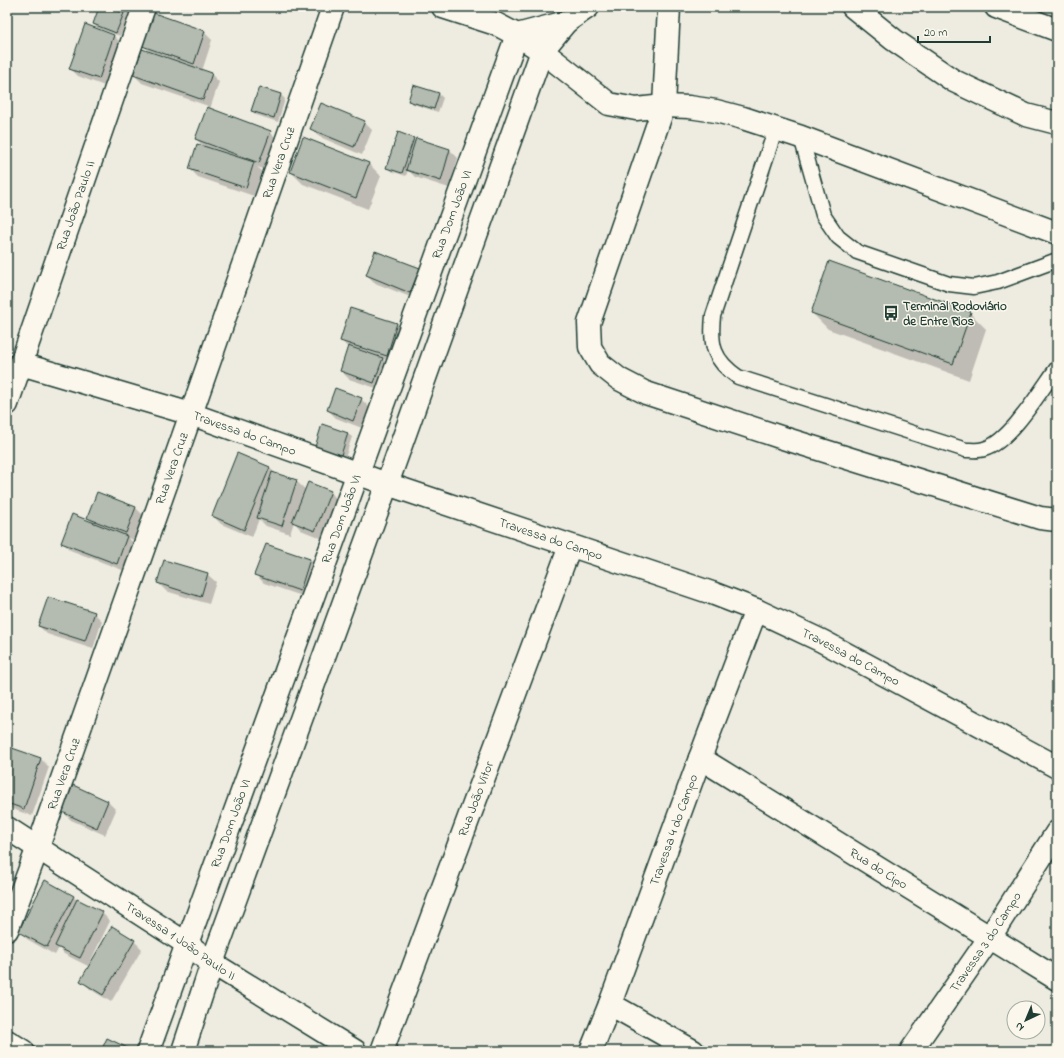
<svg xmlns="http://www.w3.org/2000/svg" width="1064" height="1058" font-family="'Indie Flower',sans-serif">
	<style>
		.shadow { fill: #0003 }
		.building { fill: #b4bbb0; stroke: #1f3d34 }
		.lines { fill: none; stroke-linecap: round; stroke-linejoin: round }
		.lane-casing { stroke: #1f3d34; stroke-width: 17 }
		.street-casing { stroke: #1f3d34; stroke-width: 25 }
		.secondary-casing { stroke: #1f3d34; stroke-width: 25 }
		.highway-casing { stroke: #1f3d34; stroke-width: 25 }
		.lane { stroke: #fbf7ec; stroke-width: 14 }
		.street { stroke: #fbf7ec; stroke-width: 22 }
		.secondary { stroke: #fbf7ec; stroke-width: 22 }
		.highway { stroke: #fbf7ec; stroke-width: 22 }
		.labels { text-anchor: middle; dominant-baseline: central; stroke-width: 3; stroke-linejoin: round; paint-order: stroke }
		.street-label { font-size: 13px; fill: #1f3d34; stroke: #fbf7ec }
		.poi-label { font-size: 13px; font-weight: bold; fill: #1f3d34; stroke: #fbf7ec; text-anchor: start }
	</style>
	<rect width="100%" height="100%" fill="#eeece1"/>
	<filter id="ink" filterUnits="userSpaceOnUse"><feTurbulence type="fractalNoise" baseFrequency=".025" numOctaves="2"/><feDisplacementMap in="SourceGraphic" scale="8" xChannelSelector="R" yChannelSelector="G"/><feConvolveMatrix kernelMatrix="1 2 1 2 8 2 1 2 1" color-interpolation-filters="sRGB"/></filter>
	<g filter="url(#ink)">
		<g class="shadow">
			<path d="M100,7h43l-7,16 -9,-4 -7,17 -23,-8 -3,-4z"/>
			<path d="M204,32l8,8 -10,31 9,3 8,8 -9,27 60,23 8,8 -11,30 -10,-3 5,4 -8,25 -56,-19 -8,-8 14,-22 -8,-8 12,-33 -66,-23 -8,-8 17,-22 -7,-7z"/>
			<path d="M114,36l8,8 -15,43 -29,-11 -8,-8z"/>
			<path d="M413,86l26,8 4,4 -5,14 -25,-8 -4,-3z"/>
			<path d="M281,95l4,4 -7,23 -22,-7 -4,-4z"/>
			<path d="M364,122l8,8 -10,25 -42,-18 -8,-8z"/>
			<path d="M304,138l65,26 12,12 -13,33 -65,-25 -12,-12z"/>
			<path d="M413,138l3,4 1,-2 33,10 8,8 -9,30 -34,-11 -7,-7 -2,6 -15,-5 -4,-3z"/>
			<path d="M419,269l8,8 -9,23 -43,-17 -8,-8z"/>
			<path d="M812,313h158l16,16 -17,51 -141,-51z"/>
			<path d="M397,324l8,8 -10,31 -12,-4 8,8 -9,23 -33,-11 -8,-8 7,-23 -7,-8z"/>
			<path d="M361,399l8,8 -7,21 -26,-10 -8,-8z"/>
			<path d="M348,434l4,3 -7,21 -25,-8z"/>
			<path d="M269,467l7,7 20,7 10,9 24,2 8,8 -15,39 -22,-9 -7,-8 -4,12 -24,-8 -7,-7 -7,18 -31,-13 -8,-8z"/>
			<path d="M135,507l8,8 -9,25 -6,-2 7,6 -10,27 -55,-21 -8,-8 32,-18 -6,-6z"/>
			<path d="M266,545l44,15 8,8 -10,30 -44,-15 -8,-8z"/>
			<path d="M207,574l9,8 -7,22 -43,-13 -8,-8z"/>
			<path d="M94,613l8,8 -9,28 -46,-15 -8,-8z"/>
			<path d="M41,759l8,8 -17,49 -25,-9v-43z"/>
			<path d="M74,786l34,16 8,8 -11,25 -34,-15 -8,-8z"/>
			<path d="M45,882l29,15 3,4 25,12 8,8 -22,45 -24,-12 -5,-6 -4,7 -28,-16 -8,-8z"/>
			<path d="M134,941l8,8 -31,53 -21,-13 -8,-8z"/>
		</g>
		<g class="building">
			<path d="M99,7h8l17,6 -8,20 -23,-9z"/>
			<path d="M113,7h13l-2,5z"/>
			<path d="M154,13l51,18 -11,33 -52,-18z"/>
			<path d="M85,24l29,11 -15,44 -30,-10z"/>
			<path d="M142,49l70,24 -9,27 -70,-25z"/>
			<path d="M413,85l26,8 -5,16 -26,-8z"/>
			<path d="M259,87l22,7 -7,24 -23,-7z"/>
			<path d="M321,103l44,18 -11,26 -44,-18z"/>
			<path d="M207,107l64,24 -12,32 -64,-24z"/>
			<path d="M398,132l16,6 -12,35 -16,-5z"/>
			<path d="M303,137l66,26 -13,35 -66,-26z"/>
			<path d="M416,138l34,11 -9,32 -35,-11z"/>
			<path d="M197,144l57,18 -8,26 -57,-19z"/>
			<path d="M375,251l45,17 -10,25 -44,-18z"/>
			<path d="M829,261l142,51 -18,52 -142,-51z"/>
			<path d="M350,308l47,15 -10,33 -47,-15z"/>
			<path d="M348,346l35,12 -9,25 -34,-12z"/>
			<path d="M335,388l27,10 -9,23 -26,-11z"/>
			<path d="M322,424l26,9 -7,22 -26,-8z"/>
			<path d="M237,453l33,14 -26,63 -32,-14z"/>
			<path d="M272,472l25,8 -15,46 -25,-8z"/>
			<path d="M308,482l23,9 -16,40 -23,-9z"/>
			<path d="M97,492l39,15 -10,26 -39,-15z"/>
			<path d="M72,514l55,22 -10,28 -56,-21z"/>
			<path d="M266,544l44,15 -10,32 -46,-16z"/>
			<path d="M164,560l44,13 -7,24 -44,-14z"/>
			<path d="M48,597l47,15 -10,29 -47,-15z"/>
			<path d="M12,748l29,10 -17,51 -17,-6v-42z"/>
			<path d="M73,785l35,16 -11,27 -35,-16z"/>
			<path d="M45,880l29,16 -27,51 -29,-15z"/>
			<path d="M77,899l26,13 -23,46 -25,-12z"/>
			<path d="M112,926l23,14 -32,55 -23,-14z"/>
			<path d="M107,1038l27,13h-33z"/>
		</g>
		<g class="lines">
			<g class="lane-casing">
				<g id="lane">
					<path d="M776,128l-63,188c-3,29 0,44 25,61l228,73c5,0 13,1 18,-1 26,-7 57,-59 73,-81"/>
					<path d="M801,137l22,78 15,22 19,15 92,32 25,3 24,-5 59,-22"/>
				</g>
			</g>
			<g class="street-casing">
				<g id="street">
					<path d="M443,7l53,17 21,11 25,16 67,53 27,5 28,-3 25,1 27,4 27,7 58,19 256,96"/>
					<path d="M669,7l-5,99 -75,217 1,24 10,17 19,15 27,14 134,44 260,81 17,2"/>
					<path id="s1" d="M21,364l170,50 196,70 325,109 44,17 66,31 235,126"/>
					<path id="s2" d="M7,404l137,-397"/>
					<path id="s3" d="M700,758l357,221"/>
					<path id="s4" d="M7,828l180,116 25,19 143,88"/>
					<path id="s5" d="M7,930l31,-83 153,-433 142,-407"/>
					<path d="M610,1004l83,47"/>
					<path d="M7,1041l16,10"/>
					<path id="s6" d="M148,1051l369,-1016 49,-13 22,-15"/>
					<path d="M183,1051l29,-88 175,-479 155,-433 24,-29"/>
					<path id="s7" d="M382,1051l188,-505"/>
					<path id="s8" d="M591,1051l19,-47 90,-246 56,-148"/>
				</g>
			</g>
			<g class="secondary-casing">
				<g id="secondary">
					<path id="s9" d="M911,1051l79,-114 67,-105"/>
				</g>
			</g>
			<g class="highway-casing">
				<g id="highway">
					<path d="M853,7l41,33 60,41 72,34 31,8"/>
					<path d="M996,7l61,23"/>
				</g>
			</g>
			<use href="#lane" class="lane"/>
			<use href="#street" class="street"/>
			<use href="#secondary" class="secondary"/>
			<use href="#highway" class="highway"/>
		</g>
	</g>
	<defs>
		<g id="bus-bare" transform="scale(1.2)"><path d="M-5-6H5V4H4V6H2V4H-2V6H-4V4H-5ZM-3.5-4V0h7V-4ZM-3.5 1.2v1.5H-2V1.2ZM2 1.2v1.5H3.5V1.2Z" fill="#1f3d34" stroke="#fbf7ec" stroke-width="2.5" paint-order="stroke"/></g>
	</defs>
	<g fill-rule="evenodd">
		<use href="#bus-bare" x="891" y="313"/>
	</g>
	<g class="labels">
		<g class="street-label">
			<text stroke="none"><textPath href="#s5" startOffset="814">Rua Vera Cruz</textPath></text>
			<text stroke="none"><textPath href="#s2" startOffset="210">Rua João Paulo II</textPath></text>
			<text stroke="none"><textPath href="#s6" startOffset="890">Rua Dom João VI</textPath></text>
			<text stroke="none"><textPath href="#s1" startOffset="234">Travessa do Campo</textPath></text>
			<text stroke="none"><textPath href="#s5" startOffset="490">Rua Vera Cruz</textPath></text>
			<text stroke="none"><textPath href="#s6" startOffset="566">Rua Dom João VI</textPath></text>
			<text stroke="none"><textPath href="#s1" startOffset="558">Travessa do Campo</textPath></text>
			<text stroke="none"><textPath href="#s1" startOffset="881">Travessa do Campo</textPath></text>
			<text stroke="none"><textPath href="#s5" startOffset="166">Rua Vera Cruz</textPath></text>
			<text stroke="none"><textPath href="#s7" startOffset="269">Rua João Vitor</textPath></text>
			<text stroke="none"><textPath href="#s6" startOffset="242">Rua Dom João VI</textPath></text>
			<text stroke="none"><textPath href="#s8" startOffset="236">Travessa 4 do Campo</textPath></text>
			<text stroke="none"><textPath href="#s3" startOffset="210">Rua do Cipo</textPath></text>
			<text stroke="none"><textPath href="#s4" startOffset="207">Travessa 1 João Paulo II</textPath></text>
			<text stroke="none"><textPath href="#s9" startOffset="132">Travessa 3 do Campo</textPath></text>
		</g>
		<g class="poi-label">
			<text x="903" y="306">Terminal Rodoviário<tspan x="903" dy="15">de Entre Rios</tspan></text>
		</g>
	</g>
	<rect width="1064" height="1058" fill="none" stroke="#fbf7ec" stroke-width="24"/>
	<rect x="12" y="12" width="1040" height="1034" fill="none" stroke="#1f3d34" stroke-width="1.5" filter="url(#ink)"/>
	<g transform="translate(1026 1020) rotate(224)"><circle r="19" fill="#fbf7ec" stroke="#a3ada2"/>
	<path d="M0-3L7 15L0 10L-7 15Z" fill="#1f3d34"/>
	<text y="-6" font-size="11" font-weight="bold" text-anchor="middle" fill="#1f3d34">N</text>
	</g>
	<path d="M918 36v6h72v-6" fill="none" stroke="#1f3d34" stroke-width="2"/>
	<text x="924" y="36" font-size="12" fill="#1f3d34" stroke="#fbf7ec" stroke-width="3" paint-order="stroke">20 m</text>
</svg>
